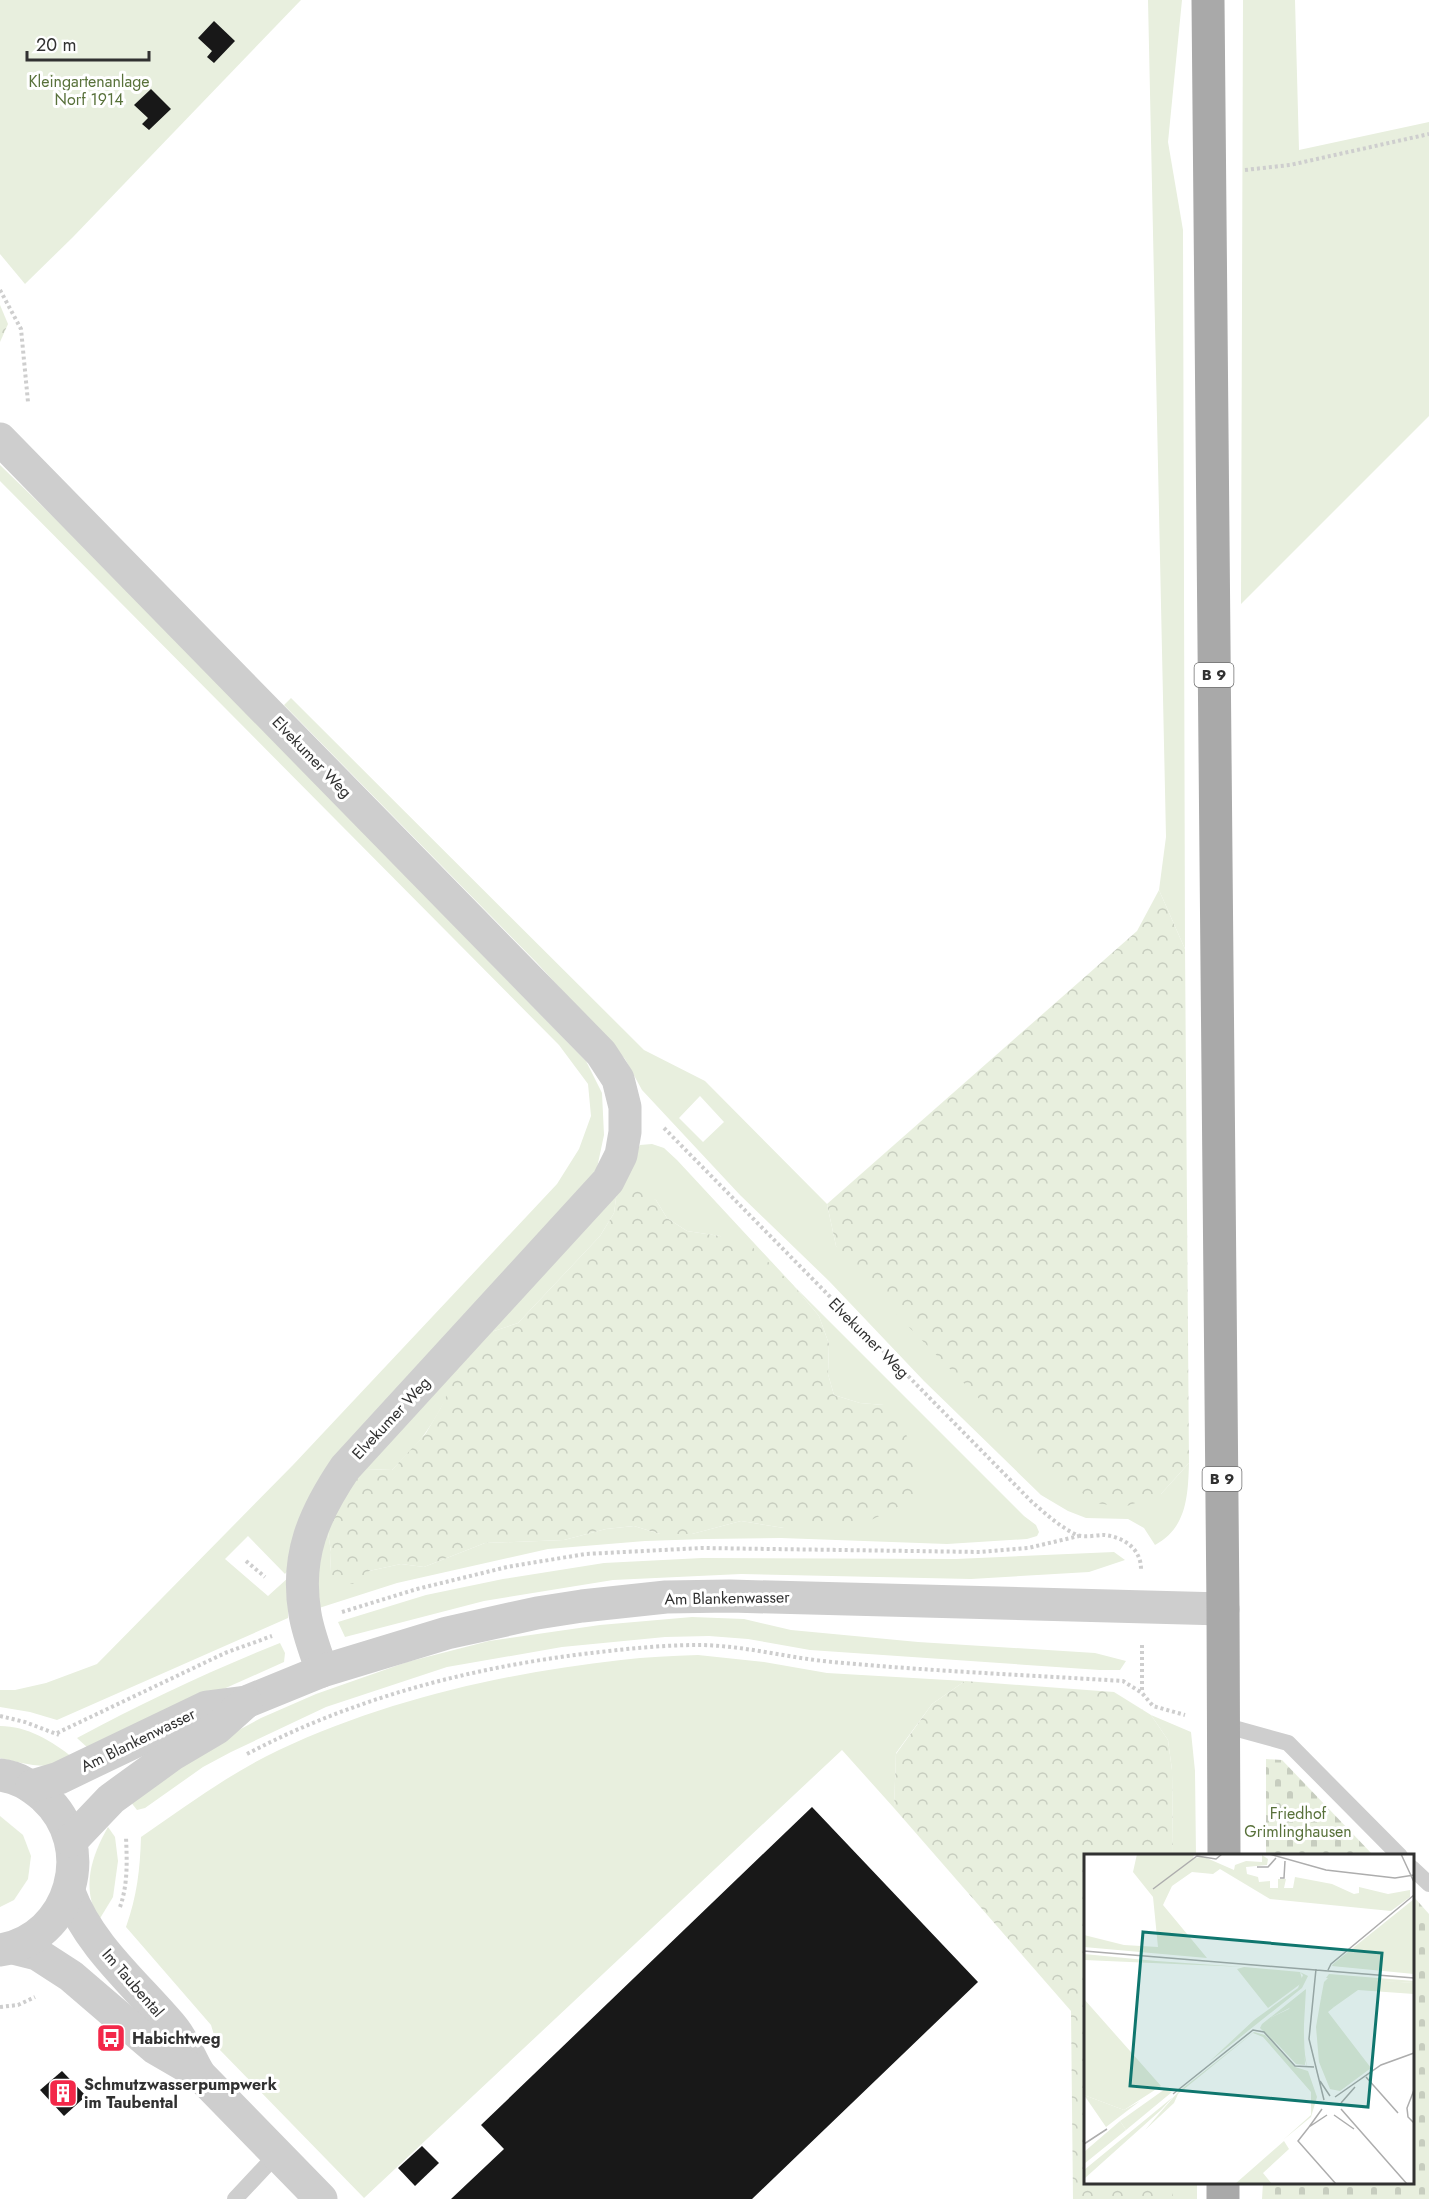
<svg xmlns="http://www.w3.org/2000/svg" width="1429" height="2199" font-family="Jost,sans-serif">
	<style>
		.green { fill: #e8efde; fill-rule: evenodd }
		.forest { fill: url(#forest-crowns) }
		.cemetery { fill: url(#cemetery-stones) }
		.building { fill: #181818 }
		.lines { fill: none; stroke-linecap: round; stroke-linejoin: round }
		.path { stroke: #cecece; stroke-width: 4; stroke-dasharray: 3 3; stroke-linecap: butt }
		.service { stroke: #cecece; stroke-width: 16 }
		.minor { stroke: #cecece; stroke-width: 33 }
		.tertiary { stroke: #cecece; stroke-width: 33 }
		.primary { stroke: #a9a9a9; stroke-width: 33 }
		.labels { text-anchor: middle; dominant-baseline: central; stroke-width: 6; stroke-linejoin: round; paint-order: stroke }
		.shield { fill: #fff; stroke: #6f6f6f; stroke-width: 1.5 }
		.shield-label { font-size: 15px; font-weight: bold; fill: #313131 }
		.park-label { font-size: 16px; fill: #58713a; stroke: #fff }
		.street-label { font-size: 16px; fill: #313131; stroke: #fff }
		.poi-label { font-size: 16px; font-weight: bold; fill: #313131; stroke: #fff; text-anchor: start }
		.inset-road { fill: none; stroke: #adadad; stroke-width: 1.5 }
		.view { fill: #0f766e; fill-opacity: 0.15; stroke: #0f766e; stroke-width: 3 }
		.inset-edge { fill: none; stroke: #313131; stroke-width: 3 }
	</style>
	<defs>
		<pattern id="forest-crowns" width="20" height="18" patternUnits="userSpaceOnUse" patternTransform="scale(1.5)"><rect width="20" height="18" fill="#e8efde"/><path d="M2 6a3 3 0 1 1 6 0M12 15a3 3 0 1 1 6 0" fill="none" stroke="#c7cdbf"/></pattern>
		<pattern id="cemetery-stones" width="16" height="16" patternUnits="userSpaceOnUse" patternTransform="scale(1.5)"><rect width="16" height="16" fill="#e8efde"/><path d="M2 7V4a2 2 0 0 1 4 0v3zM10 15v-3a2 2 0 0 1 4 0v3z" fill="#c7cdbf"/></pattern>
	</defs>
	<rect width="100%" height="100%" fill="#fff"/>
	<g class="green">
		<path d="M0,0h301l-228,237 -48,47 -25,-30z"/>
		<path d="M1148,0h34l-14,142 15,88 2,719 -26,-59 7,-53z"/>
		<path d="M1243,0h52l4,150 130,-28v294l-188,188z"/>
		<path d="M0,465l99,96 487,500 16,32 2,42 -7,33 -19,28 -293,378 -37,-38 -23,23 43,37 21,-19 -1,41 -231,102 -27,-8 -30,-5v-17h15l31,-7 51,-19 196,-199 264,-281 22,-35 12,-33 -3,-32 -29,-39 -559,-564z"/>
		<path d="M291,698l353,352 61,31 122,123 9,42 325,248 28,-31c-1,32 -2,65 -34,82l-11,-17 -16,-9 -42,-1 -18,-7 -27,-16 -117,-114 -95,-100 -89,-86 -98,-105 -17,-31 -88,-96 -253,-258zM700,1096l24,26 -21,20 -24,-24z"/>
		<path d="M652,1144l12,4 13,12 118,127 229,229 12,9 3,7 -2,4 -10,3 -80,5 -166,-6 -76,1 -60,2 -97,8 -151,34 -78,25 -3,-26 11,-56 4,26 -1,20 39,-1 32,-7 23,3 61,-24 79,-3 42,-11 28,-3 26,8h32l49,-13 43,7 100,-123 -24,-2 -26,-8 -6,-21 1,-30 -10,-28 -24,-29 -75,-51 -33,-5 -20,-13 -11,-18 -39,-9 -3,22 -14,23 -82,87 -33,11 132,-143 23,-46z"/>
		<path d="M464,1358c-11,25 -22,52 -38,74 -10,14 -23,26 -34,38l-27,-1z"/>
		<path d="M1114,1552l11,8 -36,12 -118,7 -230,-5 -128,6 -129,21 -139,36 -7,-15 88,-27 77,-16 101,-16 98,-5 254,1z"/>
		<path d="M692,1617l52,2 47,11 127,12 177,11 31,8 -6,9h-20l-290,-20 -62,-11 -39,-3 -44,1 -103,10 -115,20 -121,40 -95,45 -28,15 -58,41 -8,2 -7,-9 63,-46 68,-37 55,-24 91,-32 82,-21 111,-16z"/>
		<path d="M280,1643l5,10 -1,9 -195,87 -12,-11c67,-36 133,-67 203,-95z"/>
		<path d="M698,1655l66,7 63,11 138,8 -33,23 -36,49 -2,55 -52,-58 -478,448 -146,-150 -7,-23 -85,-98c11,-31 14,-57 15,-90 45,-31 89,-64 138,-87 107,-50 225,-77 342,-90 25,-3 51,-4 77,-5z"/>
		<path d="M1151,1715l40,17 4,39 1,84h-23l-1,-85 -4,-30z"/>
		<path d="M0,1726c27,0 52,15 72,31 -20,16 -49,6 -72,1z"/>
		<path d="M0,1816l23,19 8,21 -3,23 -14,21 -14,7z"/>
		<path d="M108,1827l7,10 3,24 -5,36 -14,23c-18,-32 -8,-63 9,-93z"/>
		<rect x="1173" y="2183" width="24" height="16"/>
	</g>
	<g class="forest">
		<path d="M0,305l8,19 -8,18z"/>
		<path d="M1159,890l26,59 4,514 -28,31 -37,13 -29,-4 -56,-43 -175,-179 -28,-35 -9,-42 310,-273z"/>
		<path d="M638,1190l18,10 11,18 20,13 33,5 28,7 47,44 24,29 10,28 -1,30 6,21 26,8 24,2 17,19 13,27v48l-49,24 -81,5 -43,-7 -49,13h-32l-26,-8 -28,3 -42,11 -79,3 -61,24 -23,-3 -32,7 -16,13h-14l-9,-12 1,-20 -4,-26 8,-20 30,-37 27,1 34,-37 14,-24 24,-51 21,-24 33,-11 82,-87 14,-23 3,-22z"/>
		<path d="M965,1681l149,11 37,23 17,25 4,30 1,85 -87,1v326l87,1v16h-100l-2,-188 -177,-203 2,-54 36,-50z"/>
	</g>
	<g class="cemetery">
		<path d="M1266,1759l16,1 91,95h-107z"/>
		<path d="M1413,1896l16,18v285h-167l1,-16 149,-1z"/>
	</g>
	<g class="building">
		<path d="M214,21l21,20 -21,22 -7,-6 5,-6 -14,-13z"/>
		<path d="M151,89l20,20 -22,21 -7,-6 6,-6 -14,-13z"/>
		<path d="M812,1807l166,175 -226,217h-301l53,-50 -23,-24z"/>
		<path d="M62,2071l24,25 -22,20 -24,-26z"/>
		<path d="M422,2146l17,17 -24,23 -17,-18z"/>
	</g>
	<g class="lines">
		<g class="path">
			<path d="M1245,170l45,-5 139,-31"/>
			<path d="M0,290l21,39 7,73"/>
			<path d="M664,1128l368,374c14,12 28,25 45,33 8,3 19,0 27,0 20,2 37,14 37,34"/>
			<path d="M246,1561l19,16"/>
			<path d="M342,1612l75,-23 90,-22 78,-13 117,-6 279,4 47,-4 51,-12"/>
			<path d="M1142,1645v48"/>
			<path d="M0,1716l25,6 34,13"/>
			<path d="M57,1733l168,-80 47,-17"/>
			<path d="M247,1754c102,-54 215,-84 328,-99 41,-5 82,-10 123,-10 45,0 89,13 135,17 96,9 193,13 290,19l19,12 11,13 32,9"/>
			<path d="M120,1907c8,-23 7,-46 6,-70"/>
			<path d="M0,2007l18,-2 17,-8"/>
		</g>
		<g class="service">
			<path d="M1223,1725l65,18 112,113"/>
			<path d="M1412,1868l17,16"/>
			<path d="M235,2199l43,-46"/>
		</g>
		<g class="minor">
			<path d="M0,439l601,614 17,26 7,28v25l-4,23 -13,26 -263,287c-31,46 -50,88 -40,146 3,19 11,39 17,57"/>
			<path d="M69,1892c20,54 67,92 104,136 10,12 17,30 25,44"/>
			<path d="M13,1948l24,6 34,22 84,72 43,25 123,126"/>
		</g>
		<g class="tertiary">
			<path d="M0,1775c18,2 31,11 44,22 54,49 28,141 -44,153"/>
			<path d="M32,1786l27,-8 148,-71 39,-5 76,-31 125,-38 90,-20 45,-7 84,-9 64,-1 493,13"/>
			<path d="M71,1841l40,-42 62,-45 44,-26 29,-26"/>
		</g>
		<g class="primary">
			<path d="M1208,0l15,1609 1,247"/>
			<path d="M1223,2182v17"/>
		</g>
	</g>
	<defs>
		<g id="bus-square" transform="scale(1.5)"><rect x="-9" y="-9" width="18" height="18" rx="4" fill="#f32849" stroke="#fff"/><path d="M-5-6H5V4H4V6H2V4H-2V6H-4V4H-5ZM-3.5-4V0h7V-4ZM-3.5 1.2v1.5H-2V1.2ZM2 1.2v1.5H3.5V1.2Z" fill="#fff"/></g>
		<g id="building-square" transform="scale(1.5)"><rect x="-9" y="-9" width="18" height="18" rx="4" fill="#f32849" stroke="#fff"/><path d="M-4-6H4V6H1V3H-1V6H-4ZM-2.5-4.3h1.7v1.8h-1.7ZM.8-4.3h1.7v1.8H.8ZM-2.5-1h1.7V.8h-1.7ZM.8-1h1.7V.8H.8Z" fill="#fff"/></g>
	</defs>
	<g fill-rule="evenodd">
		<use href="#bus-square" x="111" y="2038"/>
		<use href="#building-square" x="63" y="2093"/>
	</g>
	<g class="labels">
		<g class="shield">
			<rect x="1194.5" y="663" width="39" height="24" rx="4.5"/>
			<rect x="1202.5" y="1467" width="39" height="24" rx="4.5"/>
		</g>
		<g class="shield-label">
			<text x="1214" y="675">B 9</text>
			<text x="1222" y="1479">B 9</text>
		</g>
		<g class="park-label">
			<text x="89" y="81">Kleingartenanlage<tspan x="89" dy="18">Norf 1914</tspan></text>
			<text x="1298" y="1813">Friedhof<tspan x="1298" dy="18">Grimlinghausen</tspan></text>
		</g>
		<g class="street-label">
			<text transform="translate(312 757) rotate(46)">Elvekumer Weg</text>
			<text transform="translate(869 1338) rotate(45)">Elvekumer Weg</text>
			<text transform="translate(391 1418) rotate(-47)">Elvekumer Weg</text>
			<text transform="translate(727 1598) rotate(-1)">Am Blankenwasser</text>
			<text transform="translate(138 1740) rotate(-26)">Am Blankenwasser</text>
			<text transform="translate(133 1983) rotate(49)">Im Taubental</text>
		</g>
		<g class="poi-label">
			<text x="132" y="2038">Habichtweg</text>
			<text x="84" y="2084">Schmutzwasserpumpwerk<tspan x="84" dy="18">im Taubental</tspan></text>
		</g>
	</g>
	<g transform="translate(1084 1854)">
		<rect width="330" height="330" fill="#fff"/>
		<path d="M53,0h57l-1,5 9,-3 32,14 1,-5 11,-4 16,1v-7l6,4 -1,6 -21,2 1,7 11,3 1,5 11,-1v7h8v-9h8l-2,9h9l2,-11 37,7 22,10 5,-1v-6l29,7 22,-4v7l-19,14 -121,-12 -50,-30 -7,5 -21,-2 -20,14 -9,19 44,53 -123,-11v-12l40,10 34,2 -5,-50 -20,-25zM0,100l72,7 88,6 -160,-7zM216,118l8,4 -6,12 -93,74 45,-42 44,-32 5,-13zM245,120l85,7v2l-88,-5zM222,135l-3,53 4,25 -5,-18 -1,-47 -29,15 -5,15 12,15 -19,-19 2,-4zM237,144l13,9 -6,5 43,56 -31,23 -10,-2 -11,-27 -3,-35zM0,145l77,87 -37,24 -40,-15zM170,178l11,3 30,32 13,4 9,26 -6,20 -28,23 28,-25v-23l-48,-55 -10,-4 -75,61 -4,9 -29,27 33,-38zM89,243l-12,13 -77,69v-9zM36,267l6,9 -42,34v-12z" fill="#e8efde"/>
		<path d="M81,0h17l2,9 -10,6zM160,113l56,5 3,10 -35,26 -31,-39zM245,123l85,6v11l-56,-4 -24,17 -6,-1 -7,-8 3,-16zM209,148h8l2,5 2,58 -9,-1 -31,-33 7,-14 17,-8zM81,235l7,3 -46,38 -6,-9zM0,241l40,15 16,-9 -34,26zM200,287l5,8 -26,24 9,11h-37z" fill="#e8efde"/>
		<path d="M330,45v75l-82,-8 1,-2z" fill="#e8efde"/>
		<path class="inset-road" d="M185,0l57,16 69,8 19,-3M317,0l13,28M173,13h11l8,-9M196,24h4l1,-17M69,35l44,-33 19,3 6,-5M0,97l330,27M232,115l-7,70 15,61M244,116l3,-6 83,-69M282,223l32,36M236,227l10,15M330,236l-7,18 1,9 6,6M89,240l80,-64 11,2 31,34 19,1M251,243l46,-32 33,-12M257,249l14,-16M257,255l66,75M243,261l-18,12 -11,14 38,43M250,261l20,14M225,273l13,-18M0,290l23,-15"/>
		<path class="view" d="M59,78l239,21 -14,154 -238,-21z"/>
		<rect width="330" height="330" class="inset-edge"/>
	</g>
	<path d="M27 51v9h122v-9" fill="none" stroke="#313131" stroke-width="3"/>
	<text x="36" y="51" font-size="18" fill="#313131" stroke="#ffffff" stroke-width="4.5" paint-order="stroke">20 m</text>
</svg>
